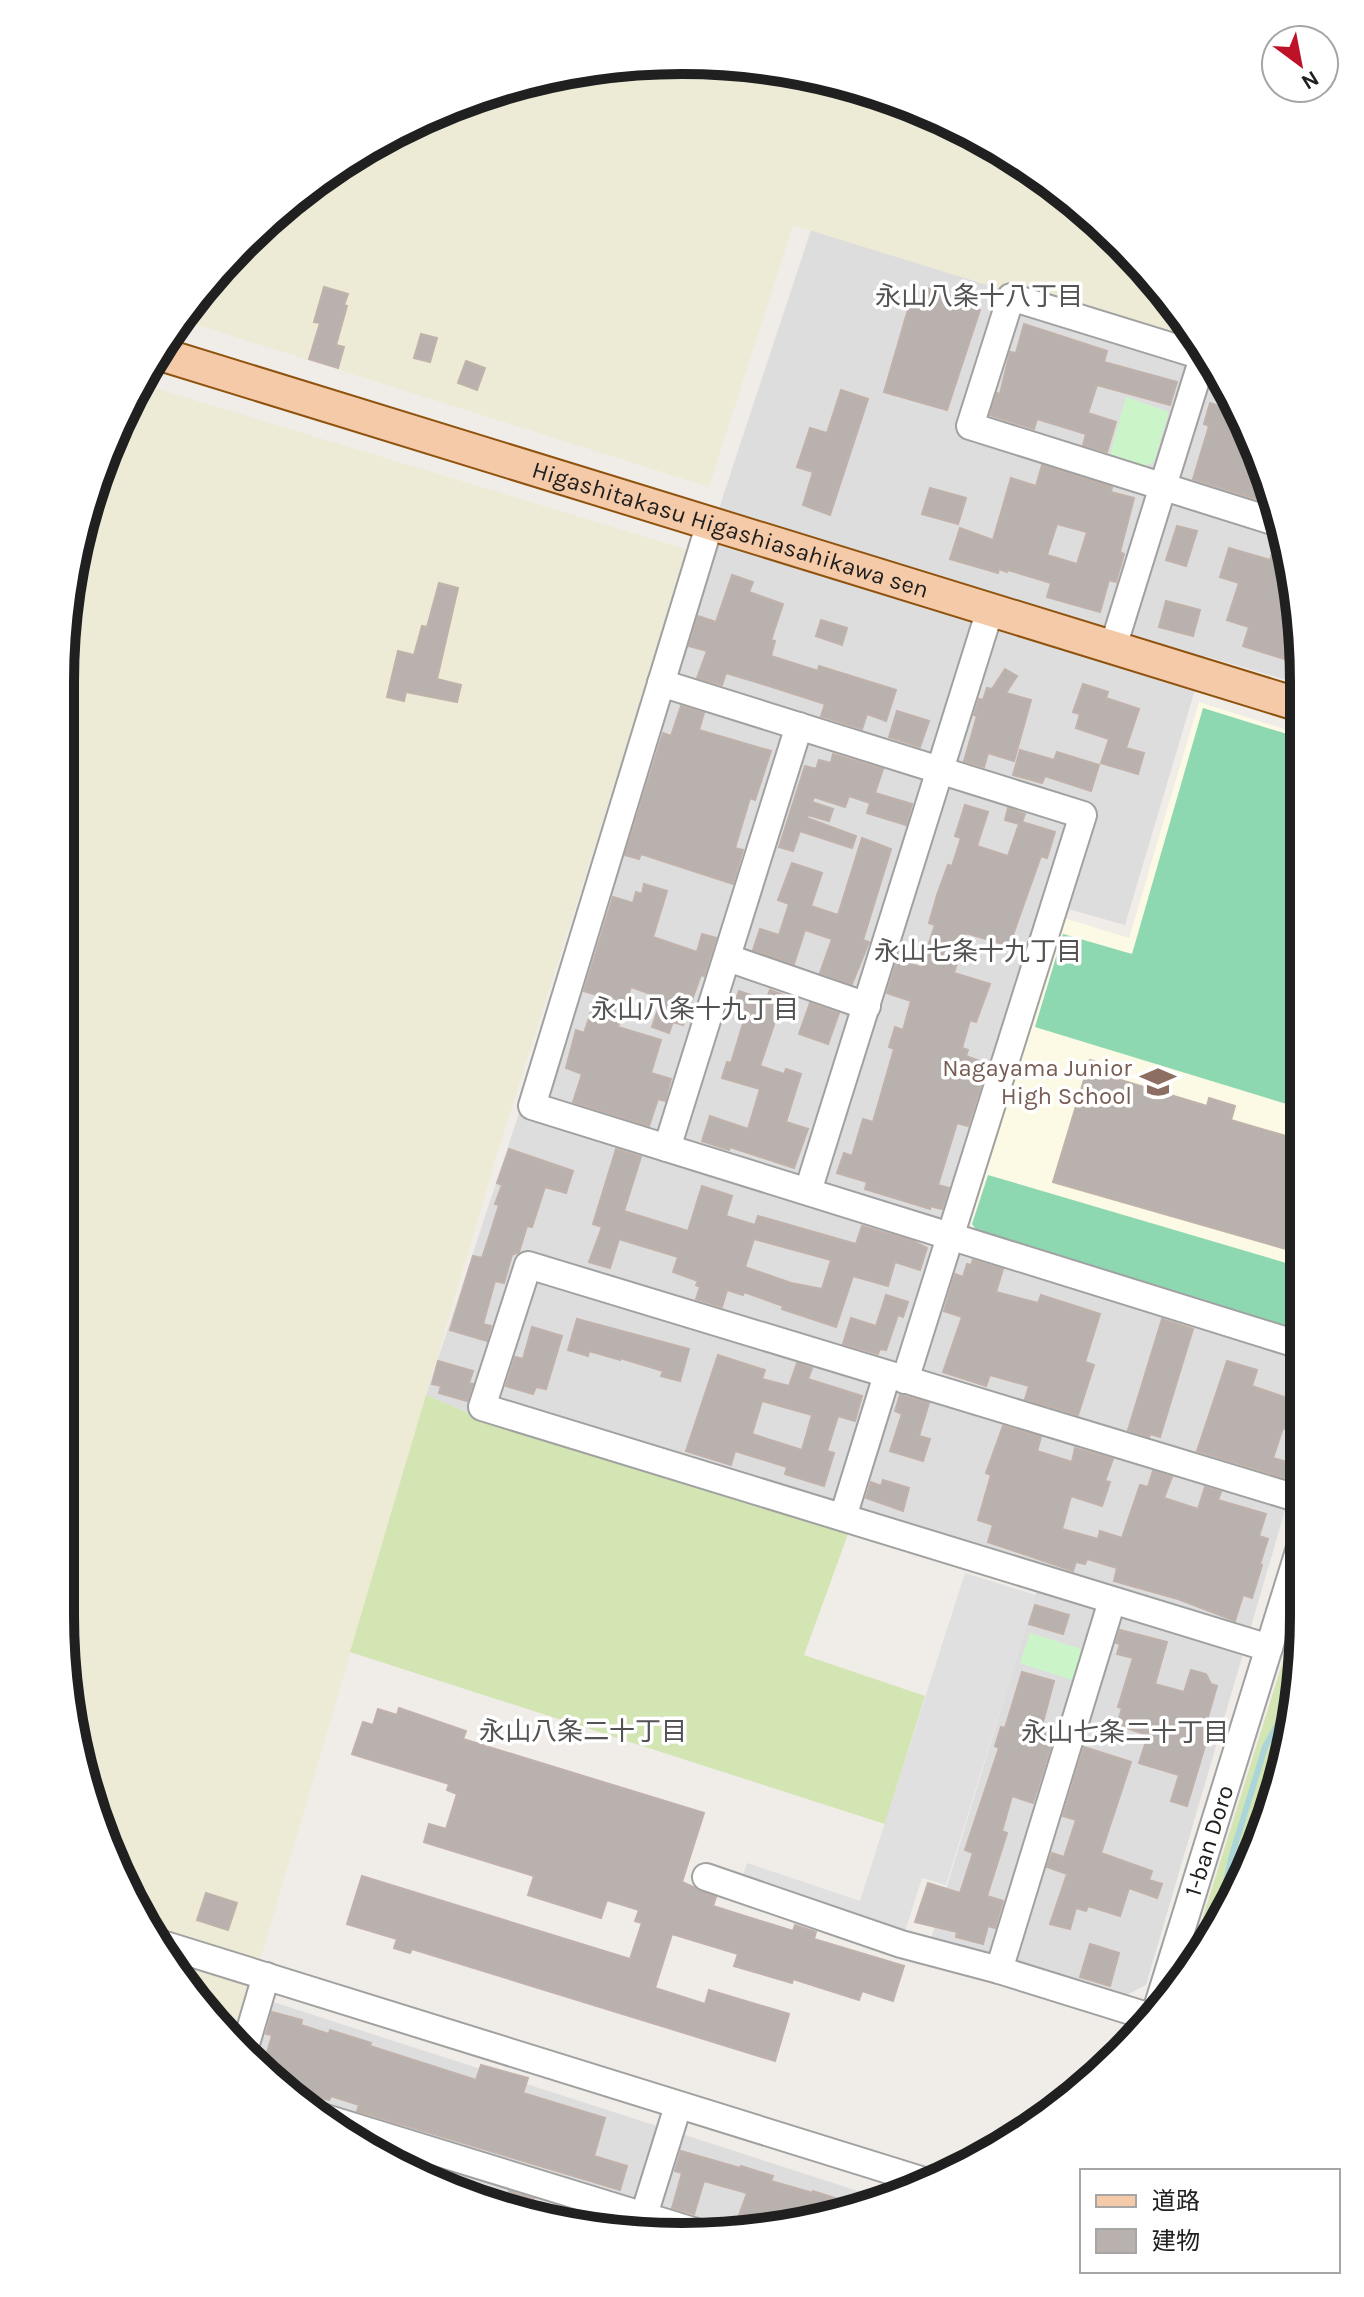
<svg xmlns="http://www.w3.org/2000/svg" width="1364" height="2297" font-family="Karla,'Noto Sans JP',sans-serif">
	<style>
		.residential { fill: #dedddd }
		.education { fill: #fcf9e4 }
		.farmland { fill: #edebd5 }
		.grass { fill: #d2e5b2 }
		.park { fill: #cbf5c9 }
		.pitch { fill: #8dd7b1 }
		.parking { fill: #e0e0e0 }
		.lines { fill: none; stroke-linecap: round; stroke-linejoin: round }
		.stream { stroke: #acd5d9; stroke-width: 6 }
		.building { fill: #b9b1ad; stroke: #c0b2ab; stroke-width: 2; fill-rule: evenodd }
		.minor-casing { stroke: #a1a1a1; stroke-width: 30 }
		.major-casing { stroke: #8f530e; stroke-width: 36 }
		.minor { stroke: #fff; stroke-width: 26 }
		.major { stroke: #f4caa9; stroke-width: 32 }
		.labels { text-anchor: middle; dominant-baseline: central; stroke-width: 7; stroke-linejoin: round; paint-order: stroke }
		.street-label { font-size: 24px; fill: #202020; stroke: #fff }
		.education-label { font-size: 24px; fill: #785e54; stroke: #fff; text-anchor: end }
		.neighbourhood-label { font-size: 26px; fill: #535353; stroke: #fff }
		.rim { fill: none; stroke: #202020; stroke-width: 10 }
	</style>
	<rect width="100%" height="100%" fill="#f0ece8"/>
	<g class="residential">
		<path d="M811,230l396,123 13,18 51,112 32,158v44l-98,-29 -80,269 -78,-22 -112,342 368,114v90l-157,536 -23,12 -192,-58 113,-372 -540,-165 -33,12 -45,-19z"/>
		<path d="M267,2000l622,201 -7,3 -200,33 -161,-21 -185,-84 -85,-80z"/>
	</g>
	<path class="education" d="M1199,702l104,33v604l-324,-102 -9,-12 94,-307 65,20z"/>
	<g class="farmland">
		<path d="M682,60l121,12 117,35 107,58 95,78 85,110 -414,-128 -84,262 -530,-168 63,-76 94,-78 108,-57 116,-36z"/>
		<path d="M141,384l548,166 -192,604 -260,885 -49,-46 -95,-178 -33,-200 1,-974 32,-159z"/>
	</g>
	<g class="grass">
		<path d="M426,1395l45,19 377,120 -44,121 121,41 -40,128 -535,-172z"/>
		<path d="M1303,1597v59l-32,159 -68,137 -10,-3z"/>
	</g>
	<g class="park">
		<path d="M1126,397l43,15 -15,50 -10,5 -34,-12z"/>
		<path d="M1030,1633l55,17 -10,31 -55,-18z"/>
	</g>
	<g class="pitch">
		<path d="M1203,708l100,31v370l-268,-82 28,-93 69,20z"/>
		<path d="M988,1175l315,93v40l-8,26 -315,-99 -8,-11z"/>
	</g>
	<path class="parking" d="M965,1573l71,22 -90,290 -24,-7 -21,66 -162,-56 8,-25 113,38z"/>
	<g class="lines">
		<g class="stream">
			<path d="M1216,1927l16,-72 33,-108 16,-29 15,-47 2,-29 5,-16"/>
			<path d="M1198,1962l3,-10"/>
		</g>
	</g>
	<g class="building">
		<path d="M324,287l24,7 -4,11 3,1 -11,39 8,2 -6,21 -29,-9 11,-36 -6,-1z"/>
		<path d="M924,287l46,15 -2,4 12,4 -33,100 -63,-18 30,-103 8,3z"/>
		<path d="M1024,324l83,27 -3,11 73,20 -7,23 -73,-20 -9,28 28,9 -9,30 -24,-7 3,-11 -49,-15 -3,10 -44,-14 7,-22 3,1 10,-42 6,1z"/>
		<path d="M421,334l16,4 -7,24 -16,-4z"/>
		<path d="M466,361l19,7 -8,22 -19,-7z"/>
		<path d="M841,390l27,9 -38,116 -27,-10 10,-33 -16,-5 13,-39 17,5z"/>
		<path d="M1210,403l29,9 32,70 5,23 -83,-26 16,-53 -5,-2z"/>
		<path d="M1042,465l70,22 -1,5 23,6 -14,54 4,2 -8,28 -7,-2 -9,32 -53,-15 4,-14 -43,-13 -1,2 -8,-3 -1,4 -48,-14 10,-31 33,12 18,-62 25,8zM1057,524l30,8 -10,32 -30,-9z"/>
		<path d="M930,488l36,10 -8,26 -36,-10z"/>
		<path d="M1177,526l20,5 -11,35 -20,-6z"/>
		<path d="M1229,548l41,12 4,-12 11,3 4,24 -7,23 13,4 8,39v24l-60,-19 6,-19 -22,-7 12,-37 -19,-6z"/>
		<path d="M732,575l21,7 -4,10 34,12 -12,36 4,1 -4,15 47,15 1,-5 77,24 -10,31 -19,-7 -5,15 -41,-13 4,-12 -56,-18 -43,-13 -4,12 -25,-7 10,-27 -18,-5 9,-30 18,6z"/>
		<path d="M439,583l19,5 -21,91 24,6 -4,17 -51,-10 -2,9 -17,-4 11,-46 16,4 8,-29 5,1z"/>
		<path d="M1166,601l34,9 -7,26 -34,-9z"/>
		<path d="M821,620l26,8 -5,17 -26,-9z"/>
		<path d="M1005,669l12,7 -11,17 25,7 -17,61 -26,-8 -4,14 -20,-6 13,-45 -3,-1 5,-16 4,1 4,-12 5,1z"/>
		<path d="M1083,684l25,8 -2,6 33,11 -13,39 18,5 -6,21 -37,-11 8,-24 -33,-11 4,-14 -7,-2z"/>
		<path d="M681,706l23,7 -5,17 72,21 -16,49 -5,-2 -15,50 8,2 -10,34 -92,-30 -2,5 -14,-4 38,-122 8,3z"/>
		<path d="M897,711l32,10 -9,26 -31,-10z"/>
		<path d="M1020,750l34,10 3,-8 42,13 -8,26 -46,-15 -3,7 -29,-8z"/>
		<path d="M833,754l50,15 -8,24 37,11 -6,21 -39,-12 3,-10 -21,-7 -4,11 -31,-10 -2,5 21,7 -4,12 -21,-6 -1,3 49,18 -4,12 -52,-17 -7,20 -14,-4 26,-81 11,3 3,-9 12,3z"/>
		<path d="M965,805l23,7 -11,34 31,10 11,-32 -14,-4 3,-12 17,6 -3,8 33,10 -8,26 -6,-2 -32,90 -43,-13 -12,40 36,11 -14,38 -6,-2 -8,28 6,2 -2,6 22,8 -20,62 -11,-3 -19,62 11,3 -7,21 -12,-3v3l-65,-20 2,-7 -30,-9 7,-20 8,3 11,-37 10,3 21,-73 -5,-2 6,-20 8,3 8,-29 -24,-8 10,-33 24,7 14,-42 -6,-2 8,-28 11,-30 4,1 9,-28 -6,-2z"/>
		<path d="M862,838l29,11 -28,91 6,2 -17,42 -32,-11 12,-34 -27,-9 -11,34 -41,-14 7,-21 19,6 10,-31 -11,-4 14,-37 30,10 -11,33 27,9z"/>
		<path d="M644,884l23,7 -14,46 44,15 5,-18 14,4 -12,38 -3,-1 -18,50 -10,-3 -4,11 -17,-6 10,-29 -31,-11 -13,40 43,13 -10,33 20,6 -6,22 -7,-2 -9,27 -76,-24 9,-28 -16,-6 10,-38 8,3 13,-38 -13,-4 29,-94 20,6 3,-11 6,2z"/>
		<path d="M770,990l14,5 -24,71 24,8 2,-5 15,5 -15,48 22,7 -14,39 -64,-21 -1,3 -27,-9 8,-25 38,13 12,-40 -38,-11 5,-16 4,1 14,-46 -14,-4 8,-22 27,9z"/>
		<path d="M810,1003l29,10 -11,31 -29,-10z"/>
		<path d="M1090,1060l28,8 -4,10 93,28 2,-8 26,8 -4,14 72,21v113l-250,-72z"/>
		<path d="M509,1149l64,22 -7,22 -21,-6 -13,40 -5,-1 -8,26 -7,3 -8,28 -9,-2 -12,43 8,2 -4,15 -37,-11 23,-74 9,2 7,-21 10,-32 -4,-1 7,-19 -5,-2z"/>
		<path d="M616,1149l25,8 -17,54 64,20 14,-45 30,10 -6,20 29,9 3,-9 98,28 6,-18 51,15 14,7 -7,22 -25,-8 -7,24 -35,-10 -17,51 -54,-18 1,-3 -39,-14 -1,3 -16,-5 -5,17 -26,-8 4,-12 -4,-2 2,-4 -25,-9 5,-15 -59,-18 -9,29 -21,-6 13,-35 -9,-3zM754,1239l77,21 -9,29 -31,-6 -46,-16z"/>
		<path d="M973,1260l30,9 -7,23 42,11 3,-8 59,19 -15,48 9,3 -16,50 -53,-16 4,-13 -39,-11 -4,11 -43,-14 19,-55 -18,-6 11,-37 8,3 4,-13 4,1z"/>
		<path d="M886,1295l22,7 -5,15 -5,-2 -12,35 -6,-1 -2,5 -35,-10 8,-26 25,8z"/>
		<path d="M577,1319l112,30 -9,32 -19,-5 2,-5 -43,-13v2l-31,-9 -1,5 -20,-6z"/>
		<path d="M1162,1319l31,10 -33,108 -10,-3 -1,3 -21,-7z"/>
		<path d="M532,1327l30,9 -16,53 -10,-2 -3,7 -27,-8 9,-29 8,2z"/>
		<path d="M718,1355l47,15 -3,9 27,7 8,-23 15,5 -4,11 54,17 -7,25 -17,-5 -11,35 7,2 -10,33 -39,-12 2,-7 -52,-16 -4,14 -45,-14zM762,1401l50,14 -10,35 -50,-16z"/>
		<path d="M438,1361l35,10 -4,12 4,1 -6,17 -28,-8 2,-7 -9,-2z"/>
		<path d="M1227,1361l30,9 -5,16 41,14 -3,8 5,2 -7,20 -5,-2 -10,30 17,5 -5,15 -88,-27z"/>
		<path d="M900,1395l29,8 -10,33 11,3 -7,22 -33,-10 12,-37 -7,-3z"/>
		<path d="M1003,1426l38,11 -4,14 35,11 3,-14 38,11 -8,22 5,1 -8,24 -31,-10 -9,33 36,10 2,-8 22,7 18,-53 8,2 5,-16 19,6 -8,21 34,11 7,-22 16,5 -3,8 48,14 -7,22 9,3 -8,25 2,1 -10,33 -9,-3 -8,26 -57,-22 -64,-18 3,-13 -30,-9 -2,5 -9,-2 -3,9 -85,-29 5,-17 -15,-5 13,-45 -5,-2z"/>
		<path d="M883,1480l26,8 -6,23 -37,-13 5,-16 10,4z"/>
		<path d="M1035,1605l34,10 -6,19 -34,-10z"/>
		<path d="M1120,1630l47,12 -12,42 29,8 7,-22 15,4 5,10 6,2 -14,48 5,2 -21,70 -16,-5 8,-26 -40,-12 9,-28 -31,-10 5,-17 -4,-1 15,-49 -16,-4 3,-10 -4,-1z"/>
		<path d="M1022,1672l32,9 -12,45 14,4 -23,73 -21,-7 -10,35 5,2 -20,63 16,5 -8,27 -7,-2 -5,18 -27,-7 1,-5 -42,-10 13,-39 32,10 13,-40 -8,-3 34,-102 -4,-2 6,-19 4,1z"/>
		<path d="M399,1708l67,23 -3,8 241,74 -22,69 34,15 -3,9 80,25 2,-6 21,7 -2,7 90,27 -11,35 -31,-10 -3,9 -66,-21 -1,4 -58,-17 4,-12 -66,-20 -17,54 50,16 4,-14 80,24 -14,47 -363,-112 -2,4 -16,-5 3,-9 -50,-15 15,-48 268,83 12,-36 -7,-2 4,-11 -32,-10 -6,18 -73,-23 6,-19 -110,-34 5,-18 17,5 11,-35 -10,-4 2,-6 -97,-30 11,-32 10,3 5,-16 19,6z"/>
		<path d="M1084,1747l47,15 -30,91 51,18 -3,9 13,4 -5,14 -28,-10 -9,28 -32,-10 -2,5 -10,-3 -6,21 -20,-5 17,-50 -20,-7 5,-14 12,4 12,-37 -13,-4z"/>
		<path d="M206,1893l31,10 -9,27 -31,-10z"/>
		<path d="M1090,1944l29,9 -9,33 -30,-9z"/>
		<path d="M272,2012l30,8 -1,5 28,9 1,-4 41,13 -1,3 106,34 5,-15 47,13 -5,15 82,25 -11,38 33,10 -7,24 -263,-79 2,-6 -28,-9 -2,4 -40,-12 -25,-24 8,-29 -6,-1z"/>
		<path d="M681,2151l59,17 1,-2 32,10 -2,5 42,12v-2l50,16 -112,19 -14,-5 10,-28 -43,-12 -10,33 -19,-5 -3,-1 10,-35 -7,-2z"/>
		<path d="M478,2186l30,9 1,-4 25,8 -5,18 -8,-1 -47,-21z"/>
	</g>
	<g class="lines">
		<g class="minor-casing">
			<g id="minor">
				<path d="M1212,359l-201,-62 -41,129 309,97"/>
				<path d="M710,523l-178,583 771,240"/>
				<path d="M1113,647l92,-296"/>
				<path d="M661,683l422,132 -178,565"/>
				<path d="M728,958l139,48"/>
				<path d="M667,1148l132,-422"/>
				<path d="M808,1191l182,-581"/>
				<path d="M843,1517l44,-142"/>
				<path d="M1269,1648l-787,-241 46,-142 775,235"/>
				<path d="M706,1877l195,67 98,26 148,46"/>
				<path d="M162,1944l762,237"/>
				<path d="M999,1970l113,-369"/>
				<path id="s1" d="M1158,2005l145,-467"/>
				<path d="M245,2047l21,-71"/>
				<path d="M319,2116l384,118"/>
				<path d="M639,2231l39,-125"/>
			</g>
		</g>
		<g class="major-casing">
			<g id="major">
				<path id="s2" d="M157,353l1146,353"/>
			</g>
		</g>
		<use href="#minor" class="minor"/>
		<use href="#major" class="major"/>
	</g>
	<defs>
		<g id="school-bare" transform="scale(2.76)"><path d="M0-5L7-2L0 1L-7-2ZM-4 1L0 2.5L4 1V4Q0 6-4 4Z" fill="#8d6e63" stroke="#fff" stroke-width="2.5" paint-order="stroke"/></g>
	</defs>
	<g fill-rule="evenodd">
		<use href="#school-bare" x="1158" y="1082"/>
	</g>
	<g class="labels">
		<g class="street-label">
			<text stroke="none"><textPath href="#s2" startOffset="600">Higashitakasu Higashiasahikawa sen</textPath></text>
			<text stroke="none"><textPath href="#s1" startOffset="172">1-ban Doro</textPath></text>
		</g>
		<g class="education-label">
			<text x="1132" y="1068">Nagayama Junior<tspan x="1132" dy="28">High School</tspan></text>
		</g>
		<g class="neighbourhood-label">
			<text x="979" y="296">永山八条十八丁目</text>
			<text x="978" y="951">永山七条十九丁目</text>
			<text x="695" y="1009">永山八条十九丁目</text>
			<text x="583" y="1731">永山八条二十丁目</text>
			<text x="1125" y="1732">永山七条二十丁目</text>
		</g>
	</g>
	<path d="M0 0H1364V2297H0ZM682 74H682A608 608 0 0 1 1290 682V1615A608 608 0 0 1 682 2223H682A608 608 0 0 1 74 1615V682A608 608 0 0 1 682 74Z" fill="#fff" fill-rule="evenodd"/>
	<path class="rim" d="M682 74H682A608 608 0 0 1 1290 682V1615A608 608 0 0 1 682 2223H682A608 608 0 0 1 74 1615V682A608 608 0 0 1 682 74Z"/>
	<rect x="1080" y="2169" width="260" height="104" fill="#ffffff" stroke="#a6a6a6" stroke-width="2"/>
	<rect x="1096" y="2195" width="40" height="12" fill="#f4caa9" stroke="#a6a6a6" stroke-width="2"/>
	<text x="1152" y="2209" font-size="24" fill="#202020">道路</text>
	<rect x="1096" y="2229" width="40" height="24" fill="#b9b1ad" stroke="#a6a6a6" stroke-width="2"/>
	<text x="1152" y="2249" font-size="24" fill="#202020">建物</text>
	<g transform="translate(1300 64) rotate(148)"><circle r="38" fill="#ffffff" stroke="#a6a6a6" stroke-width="2"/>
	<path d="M0-6L14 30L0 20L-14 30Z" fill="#be1228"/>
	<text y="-12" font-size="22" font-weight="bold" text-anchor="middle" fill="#202020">N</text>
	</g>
</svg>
